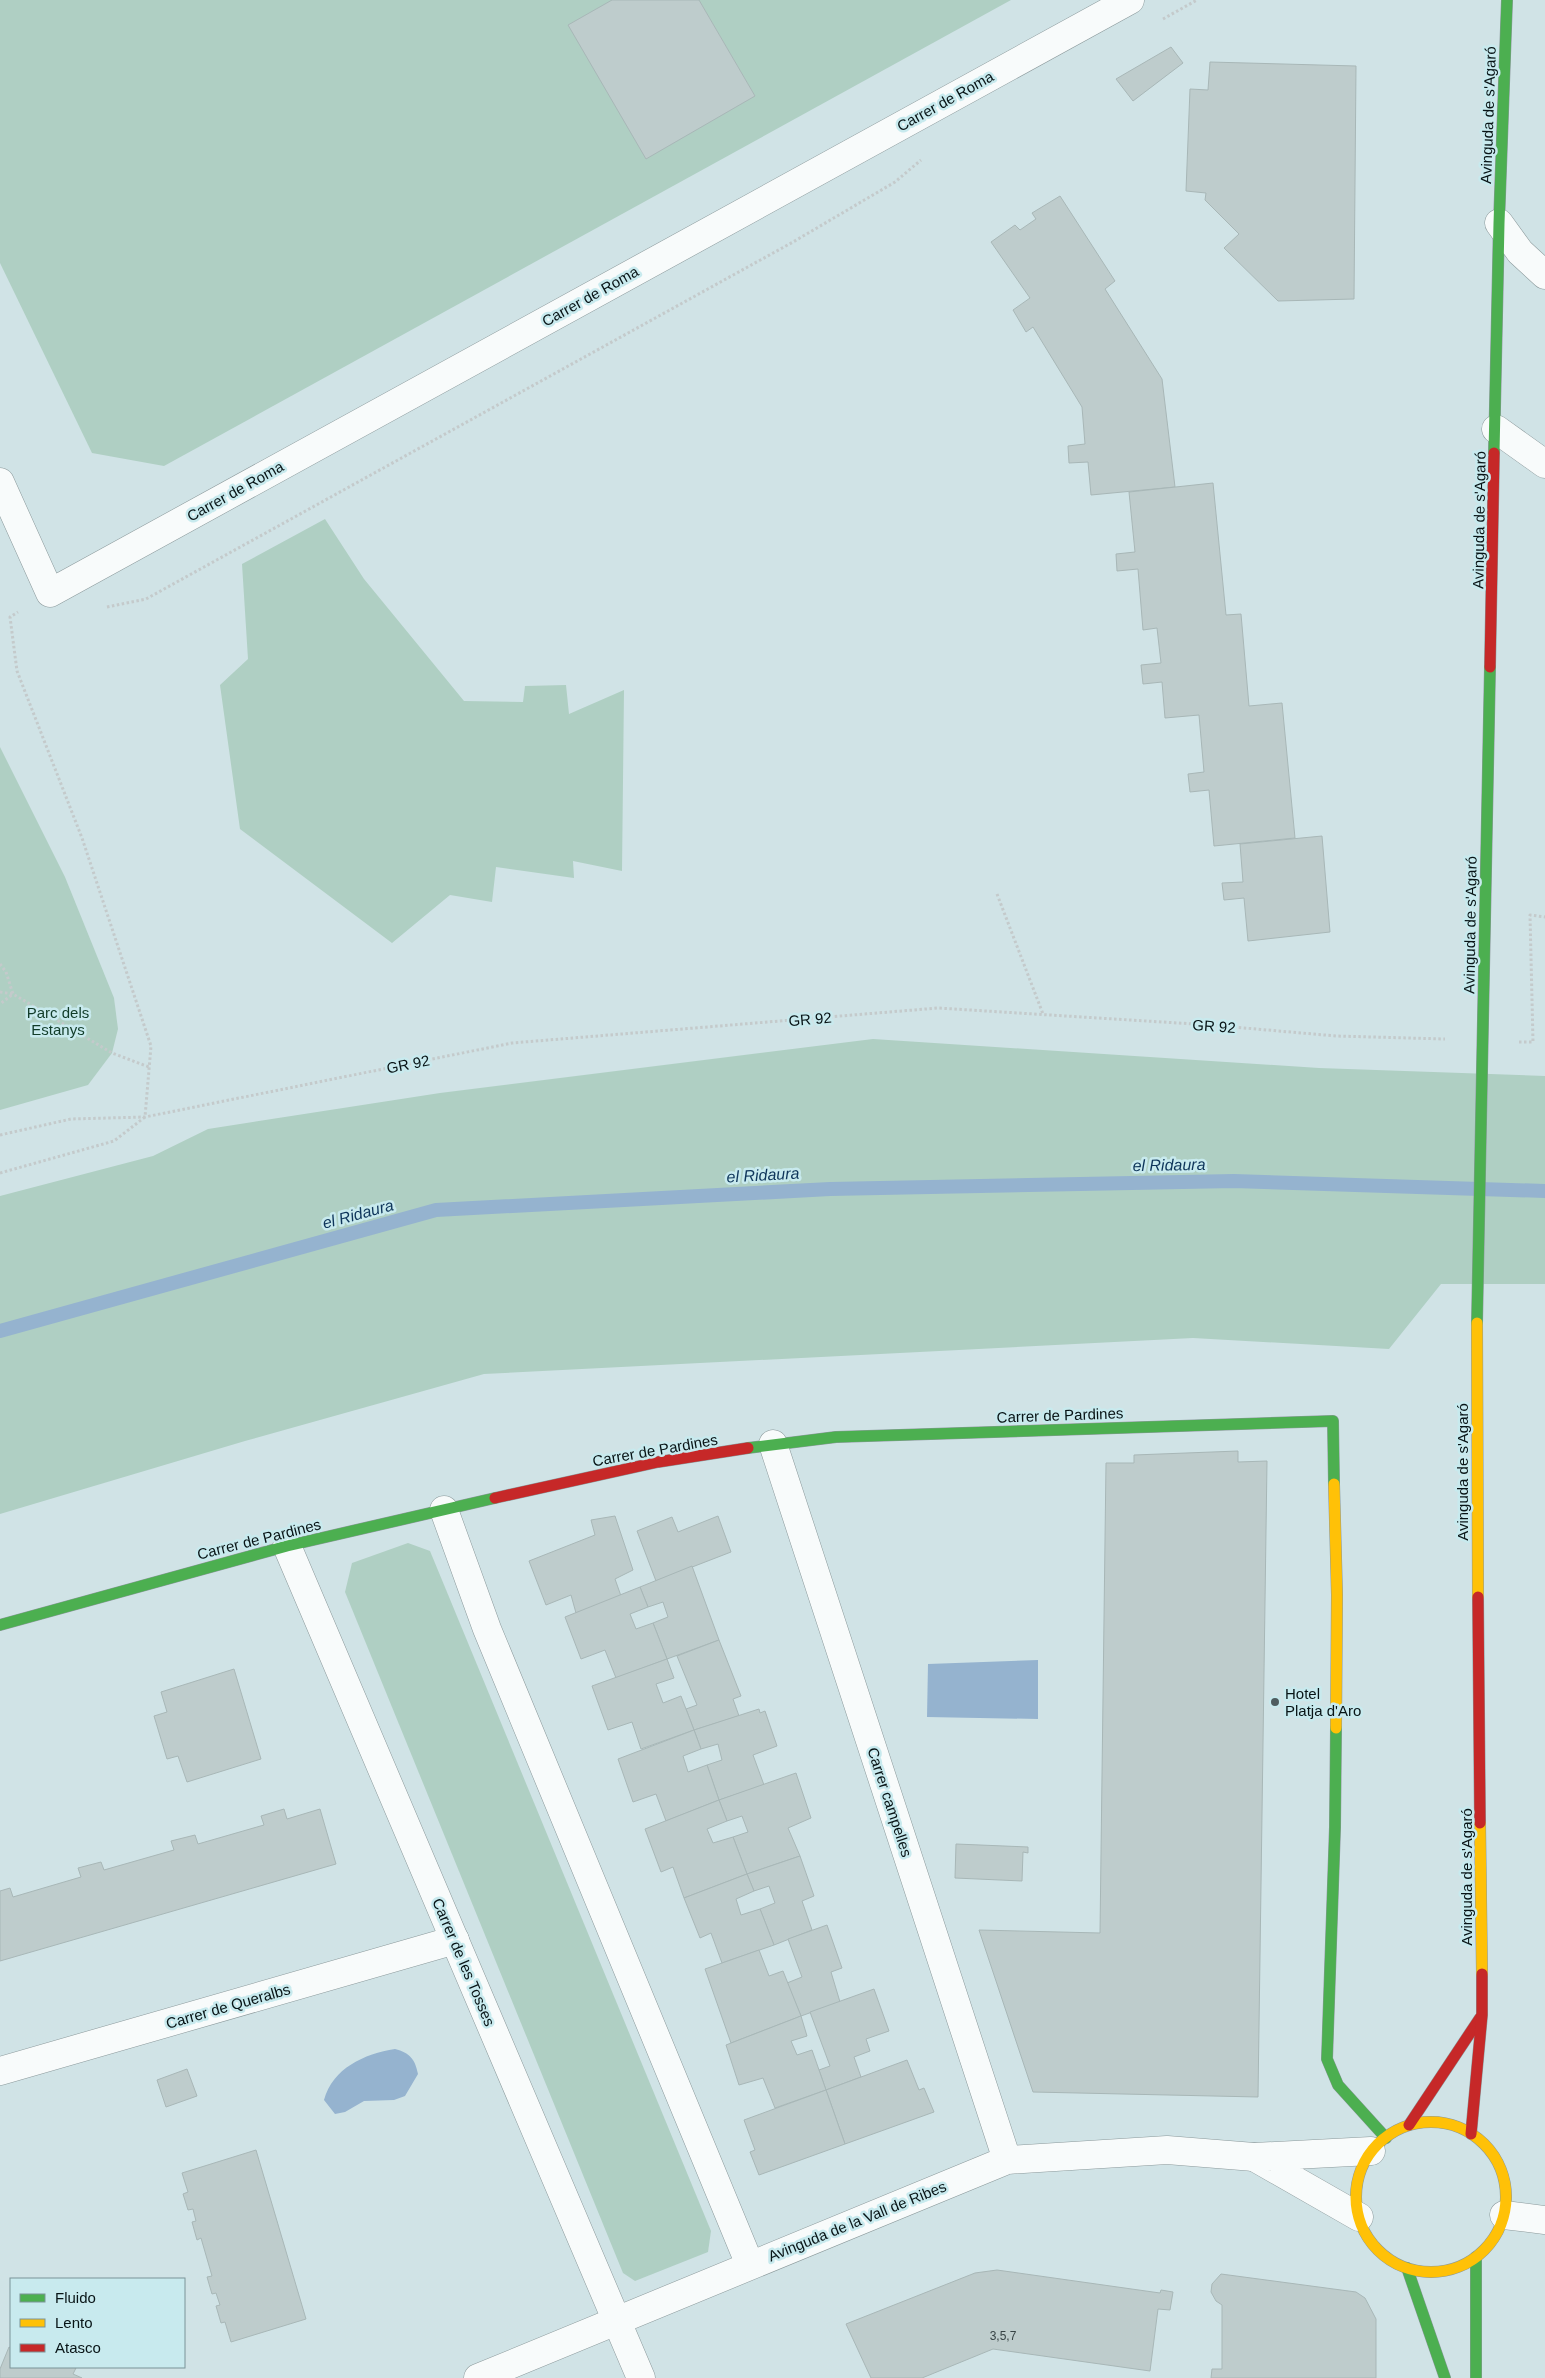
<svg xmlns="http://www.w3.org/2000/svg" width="1545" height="2378" font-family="Arial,sans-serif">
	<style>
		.green { fill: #afcfc3 }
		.water { fill: #95b3cf }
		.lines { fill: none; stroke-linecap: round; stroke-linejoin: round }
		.stream { stroke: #95b3cf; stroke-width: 14 }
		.building { fill: #becccc; stroke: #a8b7b7 }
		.street-casing { stroke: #8b999b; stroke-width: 29 }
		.fast-casing { stroke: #8b999b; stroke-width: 12 }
		.slow-casing { stroke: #8b999b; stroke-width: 12 }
		.jam-casing { stroke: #8b999b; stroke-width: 12 }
		.path { stroke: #c4cacb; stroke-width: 3; stroke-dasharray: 2.5 2.5; stroke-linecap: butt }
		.street { stroke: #f8fbfb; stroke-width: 28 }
		.fast { stroke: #4caf50; stroke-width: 11 }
		.slow { stroke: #ffc107; stroke-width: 11 }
		.jam { stroke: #c62828; stroke-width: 11 }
		.poi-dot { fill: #4e5c5f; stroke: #c8eaee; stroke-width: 2 }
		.labels { text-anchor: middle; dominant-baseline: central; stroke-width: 5; stroke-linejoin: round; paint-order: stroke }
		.number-label { font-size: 12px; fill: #384446 }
		.street-label { font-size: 15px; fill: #081416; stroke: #c8eaee }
		.park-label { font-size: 15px; fill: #113c29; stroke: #c8eaee }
		.poi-label { font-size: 15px; fill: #081416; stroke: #c8eaee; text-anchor: start }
		.water-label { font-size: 16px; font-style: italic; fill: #0e355a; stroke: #c8eaee }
	</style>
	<rect width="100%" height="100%" fill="#d0e3e6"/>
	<g class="green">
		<path d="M0,0h1011l-847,466 -72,-13 -92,-190z"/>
		<path d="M325,519l39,60 100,122 59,1 2,-16 41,-1 3,29 55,-24 -2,181 -49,-10 1,17 -78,-11 -4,35 -42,-7 -58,48 -152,-114 -20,-144 28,-26 -6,-95z"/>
		<path d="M0,747l65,130 49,121 4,31 -6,24 -24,32 -88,25z"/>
		<path d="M873,1039l446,29 226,8v208h-104l-52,65 -196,-11 -709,36 -239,67 -245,73v-318l153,-40 55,-27 232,-36z"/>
		<path d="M408,1543l22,8 281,680 -3,21 -73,29 -12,-8 -278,-681 7,-29z"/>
	</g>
	<g class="water">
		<path d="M1038,1660v59l-111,-2 1,-53z"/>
		<path d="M395,2049c15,4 20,10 23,25l-13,22 -11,4 -30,1 -19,11 -10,2 -11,-14c9,-32 40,-46 71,-51z"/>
	</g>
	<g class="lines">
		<path class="stream" d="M0,1331l436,-121 394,-21 404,-8 311,10"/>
	</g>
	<g class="building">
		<path d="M612,0h87l56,96 -109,63 -78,-134z"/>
		<path d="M1171,47l12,16 -50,38 -17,-22z"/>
		<path d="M1210,62l146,4 -2,233 -76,2 -54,-53 15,-14 -34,-34 1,-7 -20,-2 4,-102 18,1z"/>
		<path d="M1060,196l55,85 -10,8 57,90 13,108 -84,8 -3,-33 -19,1 -1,-17 17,-2 -3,-37 -49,-80 -7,5 -13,-22 17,-12 -39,-56 24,-17 5,5 16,-11 -4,-6z"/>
		<path d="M1213,483l13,132 15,-1 8,92 33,-3 13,135 -81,8 -5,-56 -19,2 -2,-18 16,-2 -5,-57 -34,3 -3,-36 -19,2 -2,-19 20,-2 -4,-35 -14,2 -5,-61 -21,2 -1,-17 19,-2 -6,-60z"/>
		<path d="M1322,836l8,96 -82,9 -4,-43 -20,2 -2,-17 21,-1 -3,-38z"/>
		<path d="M1238,1451v11l29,-1 -9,636 -225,-5 -54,-162 121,3 6,-470h28v-8z"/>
		<path d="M615,1516l18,54 -18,9 6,17 -45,17 -5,-18 -25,10 -17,-44 66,-26 -4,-15z"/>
		<path d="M718,1516l13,36 -75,29 -19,-50 35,-14 6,15z"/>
		<path d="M692,1566l27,74 -52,19 -14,-36 15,-6 -5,-15 -15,5 -8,-20z"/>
		<path d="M640,1587l8,20 -18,7 6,15 17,-6 14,36 -51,19 -11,-28 -24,9 -16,-42z"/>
		<path d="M719,1640l22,56 -8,3 6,17 -45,14 -8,-21 11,-4 -20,-49z"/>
		<path d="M667,1659l7,19 -18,6 7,19 18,-7 13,34 -53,19 -9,-27 -24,8 -16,-44z"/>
		<path d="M234,1669l27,90 -74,23 -9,-26 -11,3 -13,-43 13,-4 -6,-20z"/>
		<path d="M759,1709l1,4 5,-2 12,35 -24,9 11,30 -45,15 -12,-35 15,-5 -4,-16 -17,5 -7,-19z"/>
		<path d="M694,1730l7,19 -18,7 5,16 19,-7 12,35 -53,21 -10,-27 -23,8 -15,-43z"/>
		<path d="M796,1773l15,45 -23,10 12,28 -53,18 -14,-37 15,-5 -6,-16 -15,5 -8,-21z"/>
		<path d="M719,1800l8,21 -20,8 6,14 20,-6 14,37 -63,24 -11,-31 -12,5 -16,-43z"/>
		<path d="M284,1809l3,10 33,-10 16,55 -336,97v-70l10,-3 3,9 68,-20 -3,-9 23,-6 3,8 70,-20 -3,-9 24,-6 3,9 66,-19 -3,-9z"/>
		<path d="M956,1844l72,3v6l-5,-1 -1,29 -67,-3z"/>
		<path d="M800,1856l14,40 -12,5 10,29 -38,15 -14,-36 15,-6 -6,-17 -15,5 -7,-17z"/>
		<path d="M747,1874l7,17 -18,8 5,16 19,-6 14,36 -52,18 -11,-30 -11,5 -16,-40z"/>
		<path d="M827,1925l15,43 -11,4 9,30 -39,14 -14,-33 15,-6 -14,-38z"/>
		<path d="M759,1950l10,26 14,-5 18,45 -70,27 -26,-74z"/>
		<path d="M874,1989l15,42 -23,8 4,12 -16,6 7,20 -35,13 -7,-20 11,-4 -20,-54z"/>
		<path d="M801,2016l6,20 -16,5 6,14 15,-5 14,40 -51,18 -12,-30 -24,7 -13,-40z"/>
		<path d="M907,2060l12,30 5,-2 10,24 -89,32 -19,-54z"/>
		<path d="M187,2069l10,27 -31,11 -9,-27z"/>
		<path d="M826,2090l19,54 -86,31 -9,-23 5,-2 -11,-30z"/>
		<path d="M256,2150l50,169 -75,23 -6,-20 -4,1 -5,-17 4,-1 -4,-12 -4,1 -5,-17 5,-1 -11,-38 -4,2 -5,-18 4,-1 -3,-12 -5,1 -5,-16 5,-2 -6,-19z"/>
		<path d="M997,2270l163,23 1,-3 12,2 -3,18 -12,-1 -8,62 -157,-22 -71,29h-51l-25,-54 129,-51z"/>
		<path d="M1221,2274l135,18 9,6 11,21v59h-165l1,-9h10v-64l-6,-4 -5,-9 1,-8z"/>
		<path d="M9,2347l2,1v19h61l4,1 -3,6 9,4h-82v-9z"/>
	</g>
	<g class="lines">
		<g class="street-casing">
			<g id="street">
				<path d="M1499,223l21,29 25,23"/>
				<path d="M1496,429l49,35"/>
				<path d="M0,482l50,111 1080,-593"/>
				<path d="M773,1444l234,716"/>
				<path d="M444,1510l43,119 263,636"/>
				<path d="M287,1546l354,832"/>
				<path d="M0,2071l455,-131"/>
				<path d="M1504,2215l41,5"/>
				<path d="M1359,2217l-105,-60 117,-6"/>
				<path d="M478,2378l529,-218 160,-10 87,7"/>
			</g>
		</g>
		<g class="fast-casing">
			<g id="fast">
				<path d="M1494,453l5,-230 8,-223"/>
				<path d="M1477,1323l13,-656"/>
				<path d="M748,1448l88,-11 497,-16 1,63"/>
				<path d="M0,1625l287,-79 208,-48"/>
				<path d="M1336,1728l-1,99 -8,232 11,26 48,53"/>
				<path d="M1476,2257v121"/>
				<path d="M1407,2268l38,110"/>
			</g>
		</g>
		<g class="slow-casing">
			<g id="slow">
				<path d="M1477,1323l1,274"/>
				<path d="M1334,1484l3,111 -1,133"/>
				<path d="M1480,1823l2,151"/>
				<circle cx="1431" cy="2197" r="75"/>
			</g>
		</g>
		<g class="jam-casing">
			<g id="jam">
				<path d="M1490,667l4,-214"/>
				<path d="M495,1498l163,-36 90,-14"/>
				<path d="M1478,1597l2,226"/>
				<path d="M1409,2125l71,-107"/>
				<path d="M1471,2134l11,-119v-41"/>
			</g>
		</g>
		<g class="path">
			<path d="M1163,19l34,-19"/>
			<path d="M107,607l39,-8 647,-357 102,-60 26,-22"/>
			<path d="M997,894l46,120"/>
			<path d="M0,964l6,8 7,22 -13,10"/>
			<path d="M0,992l13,2 99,59 37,14"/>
			<path d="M1519,1042h14l-3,-127 15,2"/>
			<path d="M0,1135l71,-16 74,-2 367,-74 426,-35 272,17 126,11 109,3"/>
			<path d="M0,1173l114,-32 31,-24 6,-71 -69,-208 -65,-167 -7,-54 8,-5"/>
		</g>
		<use href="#street" class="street"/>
		<use href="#fast" class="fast"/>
		<use href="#slow" class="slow"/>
		<use href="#jam" class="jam"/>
	</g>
	<circle class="poi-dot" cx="1275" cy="1702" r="5"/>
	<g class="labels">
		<g class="number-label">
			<text x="1003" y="2336">3,5,7</text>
		</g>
		<g class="street-label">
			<text transform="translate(945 101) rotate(-29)">Carrer de Roma</text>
			<text transform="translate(1488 115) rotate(-88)">Avinguda de s'Agaró</text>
			<text transform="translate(590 296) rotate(-29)">Carrer de Roma</text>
			<text transform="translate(235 491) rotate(-29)">Carrer de Roma</text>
			<text transform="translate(1479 520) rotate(-89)">Avinguda de s'Agaró</text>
			<text transform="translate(1470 925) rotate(-89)">Avinguda de s'Agaró</text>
			<text transform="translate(810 1019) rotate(-5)">GR 92</text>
			<text transform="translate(1214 1026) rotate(4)">GR 92</text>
			<text transform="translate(408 1064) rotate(-11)">GR 92</text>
			<text transform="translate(1060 1415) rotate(-2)">Carrer de Pardines</text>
			<text transform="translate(655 1450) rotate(-10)">Carrer de Pardines</text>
			<text transform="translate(1462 1472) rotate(-90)">Avinguda de s'Agaró</text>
			<text transform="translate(259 1539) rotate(-14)">Carrer de Pardines</text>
			<text transform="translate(890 1802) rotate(72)">Carrer campelles</text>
			<text transform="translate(1466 1877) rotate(-90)">Avinguda de s'Agaró</text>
			<text transform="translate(464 1962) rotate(67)">Carrer de les Tosses</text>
			<text transform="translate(228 2006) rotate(-16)">Carrer de Queralbs</text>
			<text transform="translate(857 2221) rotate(-22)">Avinguda de la Vall de Ribes</text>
		</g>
		<g class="park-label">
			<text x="58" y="1012">Parc dels<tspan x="58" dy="17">Estanys</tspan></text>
		</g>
		<g class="poi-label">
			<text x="1285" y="1693">Hotel<tspan x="1285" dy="17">Platja d'Aro</tspan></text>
		</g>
		<g class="water-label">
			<text transform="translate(1169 1165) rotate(-1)">el Ridaura</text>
			<text transform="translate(763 1175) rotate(-3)">el Ridaura</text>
			<text transform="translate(358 1214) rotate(-15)">el Ridaura</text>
		</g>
	</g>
	<rect x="10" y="2278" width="175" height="90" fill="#c8eaee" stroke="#7b9498"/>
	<rect x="20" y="2294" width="25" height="8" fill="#4caf50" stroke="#7b9498"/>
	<text x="55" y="2303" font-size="15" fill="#081416">Fluido</text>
	<rect x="20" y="2319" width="25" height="8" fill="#ffc107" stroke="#7b9498"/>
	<text x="55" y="2328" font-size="15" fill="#081416">Lento</text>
	<rect x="20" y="2344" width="25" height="8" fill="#c62828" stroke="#7b9498"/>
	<text x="55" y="2353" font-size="15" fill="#081416">Atasco</text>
</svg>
